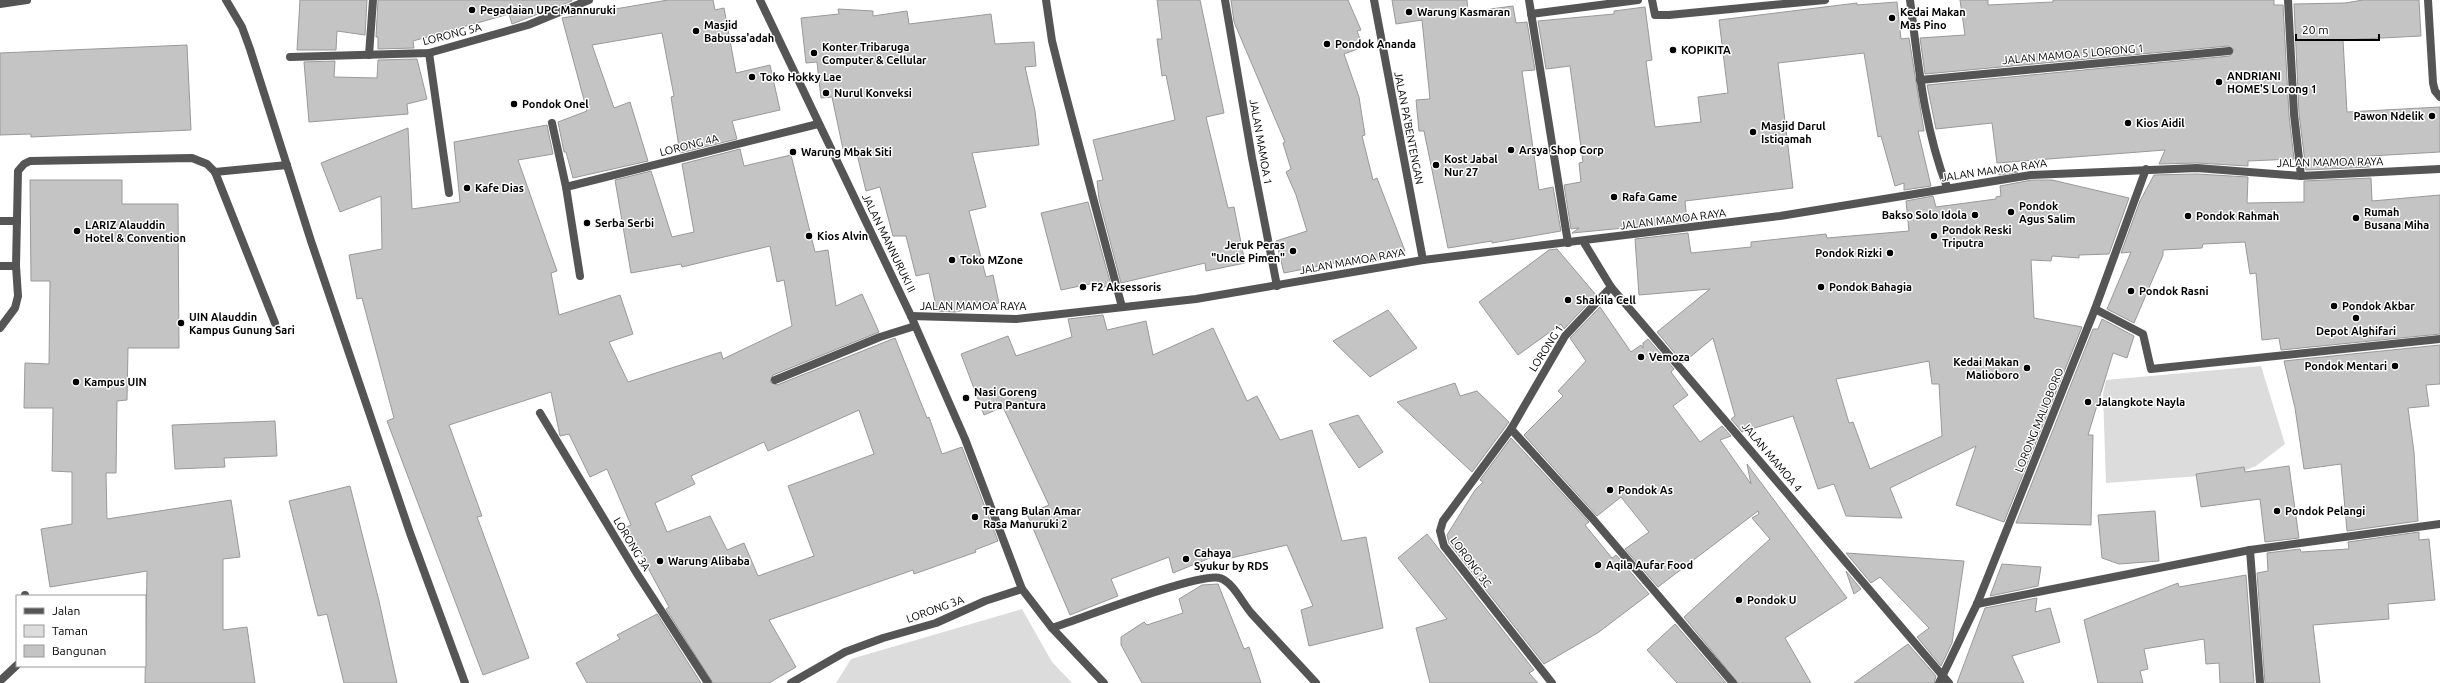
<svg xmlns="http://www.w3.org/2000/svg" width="2440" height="683" font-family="Ubuntu,sans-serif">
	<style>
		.green { fill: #dcdcdc }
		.building { fill: #c4c4c4; stroke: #999; fill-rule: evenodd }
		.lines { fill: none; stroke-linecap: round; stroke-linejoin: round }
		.service { stroke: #555; stroke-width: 8 }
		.minor { stroke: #555; stroke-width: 8 }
		.poi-dot { fill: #000; stroke: #fff; stroke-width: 1.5 }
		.labels { text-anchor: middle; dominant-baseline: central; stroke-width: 3; stroke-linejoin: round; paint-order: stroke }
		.poi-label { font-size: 11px; font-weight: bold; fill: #000; stroke: #fff; text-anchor: start }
		.street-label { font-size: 11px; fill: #000; stroke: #fff }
	</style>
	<rect width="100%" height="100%" fill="#fff"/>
	<g class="green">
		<path d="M2261,366l24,78 -29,22 -17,7 -133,10 -3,-89 3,-14z"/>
		<path d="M1022,609l30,53 20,21h-236l15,-24z"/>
	</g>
	<g class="building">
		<path d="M300,0h67l-2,35 -28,-4 -1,19h-39z"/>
		<path d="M378,0h194v1l-60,23 -3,-10 -96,27 1,7 -36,1v-12h-2z"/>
		<path d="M668,0h45l2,10 9,-2 12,65 34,-8 10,45 -48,11 5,18 -57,14 -9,-56 3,-1 -12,-63 -70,12 22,63 16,-6 18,59 -75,17 -7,-26h-2l-6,-30 29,-11 -25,-93z"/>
		<path d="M1157,0h43l24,113 -18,4 22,91 6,-1 11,56 -39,8 -1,-8 -84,20 -22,-84 -2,-18 6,-1 -10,-40 82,-20 -9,-45 -4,1 -5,-37h5z"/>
		<path d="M1231,0h117l13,30 -4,1 6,16 -19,7 15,43 6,38 -3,1 11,44 4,-2 28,73 -33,11 -2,-6 -86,17 -8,-32 31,-10 -11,-36 -10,-23 5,-3 -8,-26 2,-1 -51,-120z"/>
		<path d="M1392,0h75l1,12 45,-6 3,17 11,-1 8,48 -13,1 17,119 14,-3 8,44 -69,12v-2l-44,7 -24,-117h-5l-3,-31 14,-1 -8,-79 -26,4z"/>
		<path d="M1960,0h28v5l65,-3v-2h221v5h9l6,110 5,44 -46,2v5l-51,-3 -38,1 6,-14 -168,13 -5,-40 -56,6 -9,-44 303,-29 4,-6 -6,-4 -303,28 -5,-36 45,-3z"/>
		<path d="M2363,0h56l2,36 -78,4 4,72 93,-5v45l-70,4v11l-64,3 -7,-56 -5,-110 51,-1z"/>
		<path d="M1897,2l4,37 8,-1 15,93h-6l13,55 -27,4v-7l-9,3 -14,-50 -3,1 -14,-84 -86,10 15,125 -108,13 2,21 -115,11 7,-5 -8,1 -7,-44 17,-3 -2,-19 4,-1 -13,-96 -24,3 -8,-48 76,-7v-3l31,-4 7,53 -6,1 9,66 46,-5 -3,-25 30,-4 -9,-73 138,-17v2z"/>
		<path d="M838,9l35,2v5l34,-5 2,13 82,-10 4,30 39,-2 2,24 -11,1 10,44 4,34 -67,8 14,54 -17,4 17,66 7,-2 6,28 -44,9 -18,-1 -8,-38 -13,3 -10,-40h-13l-13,-49 -14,4 -11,-45 -12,3 -11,-52 -11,1 -4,-36 -11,1 -5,-45 38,-4z"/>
		<path d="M187,45l4,85 -160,7v-3l-31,1v-82z"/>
		<path d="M417,59l10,40 -20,5 1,10 -99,8 -5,-60 31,-1 -1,16 43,1 1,-18z"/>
		<path d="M547,125l6,29 -35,6 39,111 -6,2 8,42 61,-20 13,39 -24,8 19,40 93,-30 2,7 69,-33 -8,-46 -7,2 -7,-36 -88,21 -1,-3 -50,9 -16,-93 36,-9 21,66 22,-5 -12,-68 58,-15 4,17 47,-11 24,97 13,-2 8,56 26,-12 17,38 -106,43 -3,7 7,3 118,-47 32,80 2,-1 13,37 20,-7 36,94 -23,9 1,2 -62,22 -1,-4 -144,50 27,47 -27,16h-56l-47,-74 3,-2 -43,-80 5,-2 -24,-56 -17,8 -21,-43 -9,2 -9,-44 -102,33 33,91 -5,1 52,141 -46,17 -96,-254 7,-3 -32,-120 -5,1 -8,-44 33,-6 -1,-53 -41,16 -19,-49 87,-35 4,81 48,-7 -6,-60zM859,410l15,44 -86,32 26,70 -56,20 -14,-33 -17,7 -17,-34 -43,16 -12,-29 40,-19 -4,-8 73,-34 4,9z"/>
		<path d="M1998,167l20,5 -19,3z"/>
		<path d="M2197,174l51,3 -1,26 57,-1v-21l67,-3 1,23 68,-6v139l-159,16 -2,-12 -17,2 -6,-67 -6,1 -5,-32 -42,2 -1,4 -39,2v5l-29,68 -27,-14 24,-57 -10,1 19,-52 14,-26z"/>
		<path d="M30,180h92v24h56l1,144h-51l-1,52 -10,1 -1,72h-10l1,46 124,-19 9,57 -17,2v71l24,-3 8,56h-110l2,-112 -97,16 -9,-58 31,-5v-52l-20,-1 1,-63h-29l1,-45 24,1 1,-83h-19z"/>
		<path d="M2032,180h20l77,18 -20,56 -30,1v3l-27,-2 -1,5 -20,-1 3,58 48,9 -78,195 -48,-17 20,-59 -86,42 12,30 -56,-2 -12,-32 -16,5 -25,-73 -51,16 -11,-13 4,-3 -22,-78 -30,25 -26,-31 53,-43 -71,6 -4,-56 53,-6 3,20 60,-6v-5l75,-8 1,4 82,-7 -3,-30 27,-5 3,11 60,-8v-2l5,-1 -1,-10zM1929,361l3,23h7l3,52 -72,33 -17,-47 -4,1 -13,-44z"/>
		<path d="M1088,202l23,83 -10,3 -2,-6 -38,8 -20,-77z"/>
		<path d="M1557,249l39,46 -32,34 -3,-5 -43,31 -39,-53 70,-52z"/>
		<path d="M1600,307l31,45 10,-7 2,3v-5l5,-4 26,30 -3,3 17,23 -15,11 27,36 22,-16 9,10 -11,4 31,44 -4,-20 100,134 -62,40 26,45h-73l-54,-66 86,-78 -18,-21 7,-4 -1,-3 -100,76 -33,-38 24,-17 -28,-35 -24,19 -73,-81 39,-39 -5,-5 28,-30 -16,-23z"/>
		<path d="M1388,310l29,38 -47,29 -37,-36z"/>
		<path d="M1103,315l4,15 39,-9 7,34 60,-27 34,73 10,-5 23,44 32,-10 30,111 24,-4 17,91 -74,18 -8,-36 12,-4 -26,-61 -56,13 -4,-7 -54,22 -4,-16 -58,22 7,17 -48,19 -43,-101 22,-9 -46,-98 -19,8 -23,-61 47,-18 8,20 56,-19 -4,-18z"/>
		<path d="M2102,319l32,17 -7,22 -14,-5 -25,82h5l-2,90 -75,-2 77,-194h5z"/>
		<path d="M2440,345v39l-14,1 3,21 -21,2 6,44 4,69 -71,10 -6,-67 -37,5 -9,-61 -11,-47z"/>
		<path d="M1455,383l5,13 17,-5 32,31 -37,50 -75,-70z"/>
		<path d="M1358,415l25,37 -24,16 -30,-44z"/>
		<path d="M275,421l2,35 -53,2 1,9 -50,2 -3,-44z"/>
		<path d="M1511,438l78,84 -4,3 27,33 4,-3 33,39 -50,38 -55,32 -95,-121 -2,-8 28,-45 8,-8 -3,-2z"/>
		<path d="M2289,466l10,72 -34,4 -5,-43 -59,8 -5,-33 48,-7 1,5z"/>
		<path d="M350,486l29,115 18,82h-53l-17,-69 -9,2 -29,-115z"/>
		<path d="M2155,511l4,50 -40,3 -17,-6 -4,-43z"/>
		<path d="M2419,532v8l10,-1 6,61 -47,4 1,15 -76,6 7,58h-55l-8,-110 11,-2 -1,-18 33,-4 1,3 48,-3 -1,-7z"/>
		<path d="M1427,534l107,136 -5,3 9,10h-108l-14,-55 31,-9 -49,-61z"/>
		<path d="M1846,553l118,8 -12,82 -11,23 -24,-29 12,-9 -49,-51 -9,6z"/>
		<path d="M2002,564l39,3 -3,19 -48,10z"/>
		<path d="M1846,571l15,18 -7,5z"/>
		<path d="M2246,575l8,108h-34l-1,-20 -13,1 -2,-25 -60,10 4,20 -8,2 3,12h-45l-14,-63 94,-37 1,4z"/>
		<path d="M1218,584l26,65 5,-2 12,36h-119l-21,-38v-8l23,-15 3,3 36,-12 -4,-14 23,-14z"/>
		<path d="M2037,598l-2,14 15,-4 10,34 -48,14 12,27h-67l28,-75z"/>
		<path d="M657,614l44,69h-114l-11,-20 44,-24 -3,-4z"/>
		<path d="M1675,624l51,59h-49l-30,-33z"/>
		<path d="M1908,644l28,32 -2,7h-80z"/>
	</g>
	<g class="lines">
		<g class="service">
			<path d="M226,0l16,27 8,22 61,192 99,292 55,150"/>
			<path d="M0,4l27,-4"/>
			<path d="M215,172l72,-7"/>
			<path d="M0,221h17"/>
			<path d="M0,266h16"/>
			<path d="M0,328l15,-20 3,-12 -2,-30 2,-95 6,-7 6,-3 162,-3 15,6 8,8 60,151"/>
		</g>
		<g class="minor">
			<path d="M760,0l151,316 54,123 57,150 30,39 52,55"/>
			<path d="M1046,0l6,41 9,36 61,230"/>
			<path d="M1225,0l27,158 25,128"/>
			<path d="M1374,0l49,260"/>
			<path d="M1529,0l39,243"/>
			<path d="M1652,0l3,15h14l156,-15"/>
			<path d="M1910,0c8,62 14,128 37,187"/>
			<path d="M2288,0l6,114 7,62"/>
			<path d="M2428,0l5,83 2,8 5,6"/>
			<path d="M1531,14l107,-14"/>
			<path d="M429,53l20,140"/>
			<path d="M369,55l4,-55"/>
			<path d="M290,57l139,-4 99,-28 61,-25"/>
			<path d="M1920,80l309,-29"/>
			<path d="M552,123l14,64 14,89"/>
			<path d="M566,187l252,-63"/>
			<path d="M1583,241l28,46 338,396"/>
			<path d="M2095,309l48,25 8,35 289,-30"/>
			<path d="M911,316l105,3 180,-20 227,-39 357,-44 251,-41 166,-7 104,8 139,-7"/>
			<path d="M775,380l105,-43 35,-11"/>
			<path d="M540,413l96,159 72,111"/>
			<path d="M1511,429l81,89 141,165"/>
			<path d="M2250,550l10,133"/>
			<path d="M25,595v1"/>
			<path d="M1977,604l273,-54 190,-26"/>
			<path d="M1052,628c28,-9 147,-56 168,-50 14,5 22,25 32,36 21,23 43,46 64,69"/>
			<path d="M0,681l17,-16"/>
			<path d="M791,683l54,-31 38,-14 53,-15 49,-22 37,-12"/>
			<path d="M1552,683l-108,-137 -4,-15 3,-10 68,-92 54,-93 46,-49"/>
			<path d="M1939,683l38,-79 118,-295 51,-140"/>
		</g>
	</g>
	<g class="poi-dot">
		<circle cx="472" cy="10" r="4"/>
		<circle cx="1409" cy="12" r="4"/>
		<circle cx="1892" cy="18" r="4"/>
		<circle cx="696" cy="31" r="4"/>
		<circle cx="1327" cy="44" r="4"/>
		<circle cx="1673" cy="50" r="4"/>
		<circle cx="814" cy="53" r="4"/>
		<circle cx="752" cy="77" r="4"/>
		<circle cx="2219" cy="82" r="4"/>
		<circle cx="826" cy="93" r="4"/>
		<circle cx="514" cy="104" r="4"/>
		<circle cx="2432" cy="116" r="4"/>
		<circle cx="2128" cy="123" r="4"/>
		<circle cx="1753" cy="132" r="4"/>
		<circle cx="1511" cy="150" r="4"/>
		<circle cx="793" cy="152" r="4"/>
		<circle cx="1436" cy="165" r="4"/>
		<circle cx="467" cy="188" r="4"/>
		<circle cx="1614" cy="197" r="4"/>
		<circle cx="2011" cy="212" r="4"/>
		<circle cx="1975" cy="215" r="4"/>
		<circle cx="2188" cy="216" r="4"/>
		<circle cx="2356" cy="218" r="4"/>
		<circle cx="587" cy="223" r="4"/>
		<circle cx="77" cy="231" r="4"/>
		<circle cx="809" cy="236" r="4"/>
		<circle cx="1934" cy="236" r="4"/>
		<circle cx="1293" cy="251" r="4"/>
		<circle cx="1890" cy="253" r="4"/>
		<circle cx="952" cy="260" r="4"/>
		<circle cx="1083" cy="287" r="4"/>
		<circle cx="1821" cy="287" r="4"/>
		<circle cx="2131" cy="291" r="4"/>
		<circle cx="1568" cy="300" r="4"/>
		<circle cx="2334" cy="306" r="4"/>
		<circle cx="2356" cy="318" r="4"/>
		<circle cx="181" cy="323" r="4"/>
		<circle cx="1641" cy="357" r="4"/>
		<circle cx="2395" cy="366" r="4"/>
		<circle cx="2027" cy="368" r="4"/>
		<circle cx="76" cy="382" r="4"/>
		<circle cx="966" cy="398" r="4"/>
		<circle cx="2088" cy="402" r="4"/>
		<circle cx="1610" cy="490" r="4"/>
		<circle cx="2277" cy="511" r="4"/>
		<circle cx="975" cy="517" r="4"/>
		<circle cx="1186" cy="559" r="4"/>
		<circle cx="660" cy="561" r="4"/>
		<circle cx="1598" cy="565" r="4"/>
		<circle cx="1739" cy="600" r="4"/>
	</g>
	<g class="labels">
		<g class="poi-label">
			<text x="480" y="10">Pegadaian UPC Mannuruki</text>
			<text x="1417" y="12">Warung Kasmaran</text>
			<text x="1900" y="12">Kedai Makan<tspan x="1900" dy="13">Mas Pino</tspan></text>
			<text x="704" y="25">Masjid<tspan x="704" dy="13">Babussa'adah</tspan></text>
			<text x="1335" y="44">Pondok Ananda</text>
			<text x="822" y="47">Konter Tribaruga<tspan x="822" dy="13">Computer &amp; Cellular</tspan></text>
			<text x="1681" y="50">KOPIKITA</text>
			<text x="2227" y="76">ANDRIANI<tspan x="2227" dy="13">HOME'S Lorong 1</tspan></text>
			<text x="760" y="77">Toko Hokky Lae</text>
			<text x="834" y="93">Nurul Konveksi</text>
			<text x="522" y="104">Pondok Onel</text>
			<text x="2424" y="116" text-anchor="end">Pawon Ndelik</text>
			<text x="2136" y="123">Kios Aidil</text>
			<text x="1761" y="126">Masjid Darul<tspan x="1761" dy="13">Istiqamah</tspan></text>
			<text x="1519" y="150">Arsya Shop Corp</text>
			<text x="801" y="152">Warung Mbak Siti</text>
			<text x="1444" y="159">Kost Jabal<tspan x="1444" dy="13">Nur 27</tspan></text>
			<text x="475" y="188">Kafe Dias</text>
			<text x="1622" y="197">Rafa Game</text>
			<text x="2019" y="206">Pondok<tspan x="2019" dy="13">Agus Salim</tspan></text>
			<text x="2364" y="212">Rumah<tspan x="2364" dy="13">Busana Miha</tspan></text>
			<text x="1967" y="215" text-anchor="end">Bakso Solo Idola</text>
			<text x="2196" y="216">Pondok Rahmah</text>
			<text x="595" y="223">Serba Serbi</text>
			<text x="85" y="225">LARIZ Alauddin<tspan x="85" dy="13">Hotel &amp; Convention</tspan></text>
			<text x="1942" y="230">Pondok Reski<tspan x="1942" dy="13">Triputra</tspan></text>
			<text x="817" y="236">Kios Alvin</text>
			<text x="1285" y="245" text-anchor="end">Jeruk Peras<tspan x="1285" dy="13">"Uncle Pimen"</tspan></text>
			<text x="1882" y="253" text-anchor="end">Pondok Rizki</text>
			<text x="960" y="260">Toko MZone</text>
			<text x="1091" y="287">F2 Aksessoris</text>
			<text x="1829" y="287">Pondok Bahagia</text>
			<text x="2139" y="291">Pondok Rasni</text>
			<text x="1576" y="300">Shakila Cell</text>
			<text x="2342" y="306">Pondok Akbar</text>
			<text x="189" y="317">UIN Alauddin<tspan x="189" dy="13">Kampus Gunung Sari</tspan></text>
			<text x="2356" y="331" text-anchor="middle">Depot Alghifari</text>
			<text x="1649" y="357">Vemoza</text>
			<text x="2019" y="362" text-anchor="end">Kedai Makan<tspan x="2019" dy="13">Malioboro</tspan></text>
			<text x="2387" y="366" text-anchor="end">Pondok Mentari</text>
			<text x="84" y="382">Kampus UIN</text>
			<text x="974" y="392">Nasi Goreng<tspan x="974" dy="13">Putra Pantura</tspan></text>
			<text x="2096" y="402">Jalangkote Nayla</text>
			<text x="1618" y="490">Pondok As</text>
			<text x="983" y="511">Terang Bulan Amar<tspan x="983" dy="13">Rasa Manuruki 2</tspan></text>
			<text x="2285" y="511">Pondok Pelangi</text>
			<text x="1194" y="553">Cahaya<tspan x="1194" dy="13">Syukur by RDS</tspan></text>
			<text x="668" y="561">Warung Alibaba</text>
			<text x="1606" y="565">Aqila Aufar Food</text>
			<text x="1747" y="600">Pondok U</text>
		</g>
		<g class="street-label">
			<text transform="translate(452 34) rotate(-14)">LORONG 5A</text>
			<text transform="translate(2073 54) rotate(-5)">JALAN MAMOA 5 LORONG 1</text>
			<text transform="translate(1409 128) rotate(79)">JALAN PA'BENTENGAN</text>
			<text transform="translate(1261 142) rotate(80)">JALAN MAMOA 1</text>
			<text transform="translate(689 145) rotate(-14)">LORONG 4A</text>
			<text transform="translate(2330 162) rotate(-1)">JALAN MAMOA RAYA</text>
			<text transform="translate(1994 170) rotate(-8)">JALAN MAMOA RAYA</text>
			<text transform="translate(1673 219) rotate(-7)">JALAN MAMOA RAYA</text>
			<text transform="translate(889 243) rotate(64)">JALAN MANNURUKI II</text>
			<text transform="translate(1352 261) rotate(-10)">JALAN MAMOA RAYA</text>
			<text x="973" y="306">JALAN MAMOA RAYA</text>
			<text transform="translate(1546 348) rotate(-57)">LORONG 1</text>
			<text transform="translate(2039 420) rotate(-68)">LORONG MALIOBORO</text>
			<text transform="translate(1772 457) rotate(50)">JALAN MAMOA 4</text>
			<text transform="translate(632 544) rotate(59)">LORONG 3A</text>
			<text transform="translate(1471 562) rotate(53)">LORONG 3C</text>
			<text transform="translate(935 609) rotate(-20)">LORONG 3A</text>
		</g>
	</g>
	<rect x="16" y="595" width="130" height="72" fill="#ffffff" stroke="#999999"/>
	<rect x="24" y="608" width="20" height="6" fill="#555555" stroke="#999999"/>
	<text x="52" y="615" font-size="12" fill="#000000">Jalan</text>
	<rect x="24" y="625" width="20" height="12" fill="#dcdcdc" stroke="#999999"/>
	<text x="52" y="635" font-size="12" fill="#000000">Taman</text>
	<rect x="24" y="645" width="20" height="12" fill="#c4c4c4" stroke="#999999"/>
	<text x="52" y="655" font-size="12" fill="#000000">Bangunan</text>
	<path d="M2296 34v6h83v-6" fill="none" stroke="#000000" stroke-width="2"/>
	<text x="2302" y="34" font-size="12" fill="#000000" stroke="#ffffff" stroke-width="3" paint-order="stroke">20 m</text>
</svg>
